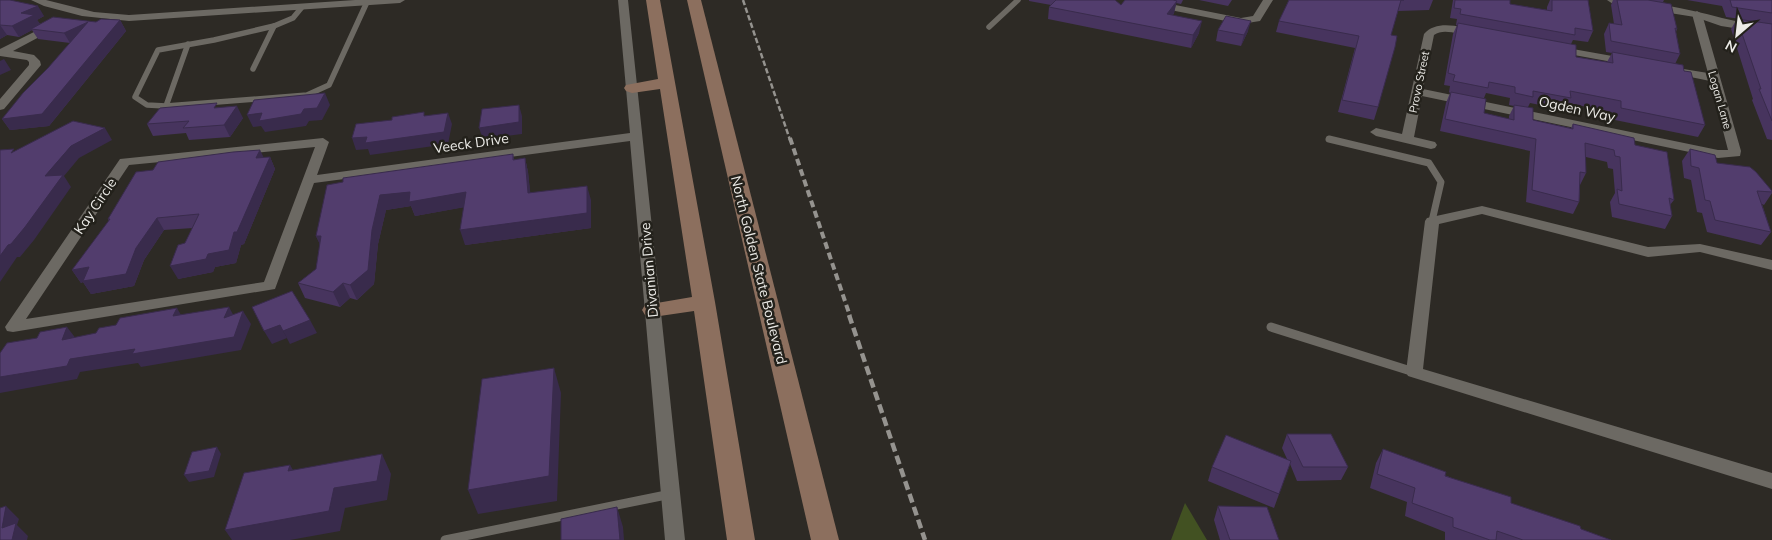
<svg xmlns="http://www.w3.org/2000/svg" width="1772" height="540" font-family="Mulish,sans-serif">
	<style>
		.green { fill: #425122 }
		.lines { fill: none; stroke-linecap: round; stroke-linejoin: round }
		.service-far2 { stroke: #6c6963; stroke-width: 5.5 }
		.service-far1 { stroke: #6c6963; stroke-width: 7 }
		.service { stroke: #6c6963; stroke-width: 9 }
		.minor { fill: #6c6963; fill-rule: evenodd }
		.tertiary { fill: #6c6963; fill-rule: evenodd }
		.secondary { fill: #8c6f5e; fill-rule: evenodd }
		.rail-far2 { stroke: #95938f; stroke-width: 2.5; stroke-dasharray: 5.5 2.5; stroke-linecap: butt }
		.rail-far1 { stroke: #95938f; stroke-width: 4; stroke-dasharray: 7 4; stroke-linecap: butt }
		.rail { stroke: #95938f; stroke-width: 4.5; stroke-dasharray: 9 4.5; stroke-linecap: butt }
		.wall { fill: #47345e; fill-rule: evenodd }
		.shaded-wall { fill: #392b4c }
		.building { fill: #523d6d; stroke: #392b4c }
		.labels { text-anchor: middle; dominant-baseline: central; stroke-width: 5; stroke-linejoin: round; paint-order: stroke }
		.far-street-label { font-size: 11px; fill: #ecebe7; stroke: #23211b }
		.street-label { font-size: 14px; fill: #ecebe7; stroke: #23211b }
	</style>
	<rect width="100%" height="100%" fill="#2d2a25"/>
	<path class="green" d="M1185,503l22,37h-36z"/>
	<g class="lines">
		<g class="service-far2">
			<path d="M302,7l-9,11 -19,8 -60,14 -56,10 -23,47 12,8 19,1 141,-11 22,-10 38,-83"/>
			<path d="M989,27l29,-27"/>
			<path d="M253,69l21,-43"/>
			<path d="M166,106l22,-62"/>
			<path d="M1329,139l3,1"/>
		</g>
		<path class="service-far1" d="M1329,139l100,24 12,19 -9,39"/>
		<g class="service">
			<path d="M1271,327l143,45"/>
			<path d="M445,540l226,-46"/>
		</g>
		<g class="minor">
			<path d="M31,0h15l48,12 35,3 226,-15h50l-5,3 -271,18 -47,-5 -38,-10z"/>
			<path d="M618,0h10l57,540h-20l-35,-399 -316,42 -39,106 -262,43 -6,-1 -2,-4 115,-168 203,-21 6,4 -12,33 313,-42zM315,147l-51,135 -238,37 103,-154z"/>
			<path d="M1130,0h20l91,18 12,-2 10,-16h10l-13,21 -19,3 -106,-21z"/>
			<path d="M1697,11l5,3 39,137 -1,5 -22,2 -296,-62 -8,41 21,5 2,3 -2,3 -4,1 -55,-13 -6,-4 6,-4 26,6 22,-100c13,-15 37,-7 54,-3l1,2c-10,9 -31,-8 -45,2l-11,54 295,61h10l-18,-69 -39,-8 -6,-3 6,-3 37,6 -16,-59z"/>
			<path d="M52,23l5,3 -1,2 -43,23 21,4 6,6 1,4 -37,44 -4,1v-11l29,-34v-3l-2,-2 -27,-4v-7z"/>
			<path d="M1556,46l73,13 6,3 -6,3 -77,-14 -1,-2z"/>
			<path d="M1482,206l166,41 52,-3 72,16v10l-72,-18 -52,5 -166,-43 -43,10 -16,145 349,104v16l-364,-113 -2,-4 19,-151 2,-3z"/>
		</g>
		<path class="tertiary" d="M1607,0c40,0 77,8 115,18 16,4 34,6 50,8v8l-51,-8 -26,-9 -82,-13z"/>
		<g class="secondary">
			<path d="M646,0h14l55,302 40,238h-28l-33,-229 -41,6 -8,-2 -3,-5 3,-5 47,-8 -32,-208 -28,4 -6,-2 -2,-3 2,-3 32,-6z"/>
			<path d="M687,0h14l138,540h-28z"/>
		</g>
		<path class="rail-far2" d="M743,0l47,140"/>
		<path class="rail-far1" d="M790,138l60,178"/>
		<path class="rail" d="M849,315l76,225"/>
	</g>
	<g class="wall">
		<path d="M0,0l44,16 -7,4 3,4 56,-2 24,-2 6,11 -77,95 -39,4 -8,-11 46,-51 22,-25 -32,-4 -6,-9 -13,7 -12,-2 -7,4z"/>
		<path d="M1029,0h86l6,5 4,-5h58l-2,4 -5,-1 -2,10 -1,2 26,18 -8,15 -143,-29 1,-12 2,-2 -22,-4z"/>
		<path d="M1199,0h33l-4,6z"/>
		<path d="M1289,0h144l-4,10 -31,1 -7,24 -13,72 -4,13 -36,-8 17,-64 -79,-16 3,-11z"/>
		<path d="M1453,0h57v4l37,6v-3l3,-7h38l5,31 -5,11 -15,-2 -2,4 5,13 31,5 5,-9 -6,-1 -2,-18 5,-11 5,1 -3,-19 2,-5h51l-1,2 14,27 -1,3 4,22 -5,10 9,7 21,54 -7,12 -83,-17 -1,-7 -45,-10 -4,7 -35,-7 -2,4 5,13 38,8 2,-4 62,21 39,55 -4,5 2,11 -7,13 -53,-12 -2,-15 5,-9 -2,-24 -5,-1 -1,-6 -21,-5v16l-6,12 -1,17 -6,12 -47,-12 4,-51 -90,-20 6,-28 4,-10 -1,-1 1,-6 -6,-1 9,-51 4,-9h-1l1,-6 -7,-1zM1486,93l24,5 -1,7 5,1 -5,10v3l-25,-6v-15z"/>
		<path d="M1687,0h85v140l-5,-1 -15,-39 1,-1 -22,-70 6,-10h4l-15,-2 -4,-11z"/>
		<path d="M1218,30l30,1 -7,15 -25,-5z"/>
		<path d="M219,108l24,10 -13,19 -41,3 -3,-7 -33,3 -6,-12z"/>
		<path d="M1690,149l82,42v2l-8,12 -2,-1 9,28 -10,13 -54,-13 -5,-19 -5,-1 -6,-32 -7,-2 -2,-17z"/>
		<path d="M513,154l1,6 11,-2 3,14 2,21 61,7v28l-126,17 -1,-38 -49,9 -4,-10 -25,4 -8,34 -4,40 -17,16 -7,-2 -10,9 -35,-9 -7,-15 18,-14 4,-25 -4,-8z"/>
		<path d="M264,157h6l5,12 -31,75 -3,1 -5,18 -21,4 -2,5 -35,7 7,-36 8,-15 -29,2 -20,30 -10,26 -43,8 -8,-12 -2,1 -9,-13 37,-49 -1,-2z"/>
		<path d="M1287,434l61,33 -7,13 -44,1 -7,-17 -16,44 -66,-27 4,-14 75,-8 -5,-11z"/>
		<path d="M1383,449l128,54 100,37h-166v-8l-40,-16 2,-14 -37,-14 6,-25z"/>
		<path d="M1218,506l61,34h-59l-6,-20z"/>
	</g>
	<g class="shaded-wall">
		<path d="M1177,1l-3,12 -9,13 2,-12z"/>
		<path d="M38,6l6,10 -7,4 4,5 -10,4 1,1 -13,7 -7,-11 9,-13z"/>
		<path d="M120,20l6,11 -77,95 -39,4 -8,-11z"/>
		<path d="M1202,21l-3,12 -8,15 2,-13z"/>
		<path d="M1251,21l-3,10 -7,15 3,-11z"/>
		<path d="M88,22l-18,21 -6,-10z"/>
		<path d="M0,25l7,10 -7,4z"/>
		<path d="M4,59l7,11 -11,5v-14z"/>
		<path d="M325,93l5,12 -8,15 -13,1 -3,5 -41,6 -4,-6 -8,1 -6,-12 57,-6z"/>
		<path d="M519,105l3,11v18l-39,5 -4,-11z"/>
		<path d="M237,106l6,12 -13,19 -6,-12z"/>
		<path d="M448,113l4,11 -4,20 -78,11 -2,-6 -12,1 -4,-12z"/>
		<path d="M105,128l7,12 -33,18 -15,18 7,11 -37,53 -14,17h-3l-17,25v-26l45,-80 26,-30z"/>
		<path d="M260,150l6,12 -10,-4z"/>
		<path d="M270,157l5,12 -31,75 -3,1 -5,18 -21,4 -2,5 -35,7 -8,-13 64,-34z"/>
		<path d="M525,158l3,14 4,36 -4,-15z"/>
		<path d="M587,186l4,14v28l-126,17 -5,-15z"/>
		<path d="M410,192h56l5,14 -56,10 -4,-10 -25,4 -8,34 -4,40 -17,16 -7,-15 22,-55 8,-35z"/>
		<path d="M157,218l7,12 -20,30 -10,26 -43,8 -8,-12 -2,1 -9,-13 17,-3 47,-19z"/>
		<path d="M316,236h5l2,15z"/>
		<path d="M343,283l7,15 -10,9 -7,-15z"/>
		<path d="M229,307l7,13 -12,-2z"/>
		<path d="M177,308l8,14 -12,-6z"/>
		<path d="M243,311l8,13 -10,26 -100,17 -3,-4 -58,9 -3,7 -77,14v-16l70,-18 65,-10 3,4z"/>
		<path d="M310,320l7,13 -27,11 -7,-13z"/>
		<path d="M280,325l7,13 -15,6 -8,-13z"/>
		<path d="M67,327l10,13h-15z"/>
		<path d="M554,368l7,25 -4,108 -79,13 -10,-24z"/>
		<path d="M217,447l4,7 -7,23 -25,5 -5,-7z"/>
		<path d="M382,454l9,20 -4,26 -42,8 -5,23 -50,9h-58l-7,-10 109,-42z"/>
		<path d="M290,465l12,20 -14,-14z"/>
		<path d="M6,506l13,13 -2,6 11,11 -1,4h-15l-10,-12z"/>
		<path d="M617,507l6,20 1,13h-4z"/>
	</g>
	<g class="building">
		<path d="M0,0h10l28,6 -17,7 13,2 -22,11 -12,-1z"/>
		<path d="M1056,0h59l6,5 4,-5h48l4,1 -10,13 35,7 -9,14 -144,-28z"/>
		<path d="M1289,0h115h-3l-10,35 6,1 -2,11 -17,60 -36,-7 17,-64 -80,-15z"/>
		<path d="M1455,0h55v4l42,7v-11h36l5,31 -18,-3v7l-115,-21 1,-5 -7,-1z"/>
		<path d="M1617,0h31l23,4 6,25 -2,-1 5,26 -69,-13 -2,-18 13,2z"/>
		<path d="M1730,0h42v13l-40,-6z"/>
		<path d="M1226,16l25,5 -7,14 -26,-5z"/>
		<path d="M53,17l43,5 5,-3 19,1 -78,94 -40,5 21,-26 25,-25 40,-46 -24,11 -33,-4z"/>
		<path d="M1737,19l35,5v97l-13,-32h2z"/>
		<path d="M1458,23l118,22v12l37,6 -1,-11 71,13 1,6 7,1 14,53 -84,-17v-7l-51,-10 1,7 -38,-7v6l-18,-4v-6l-26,-5 -1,6 -35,-7 2,-6 -7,-2z"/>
		<path d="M1451,92l35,7 -2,14 30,7v-15l19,3v12l40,9v-5l61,14 1,7 32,7 7,48 -5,-2 3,18 -53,-12 -2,-15 5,2 -2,-34 -5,-1 -1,-6 -29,-7 1,30 -6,-1 -1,30 -47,-12 4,-51 -91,-20z"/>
		<path d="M325,93l-8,15 -13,1 -3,5 -42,7 3,-8 -15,2 7,-15z"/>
		<path d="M217,103l-3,5 23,-2 -13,19 -41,3 6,-7 -42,3 13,-16z"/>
		<path d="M519,105v17l-40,6 3,-19z"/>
		<path d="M424,112v4l24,-3 -4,19 -79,11 2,-6 -15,1 4,-14 36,-4v-3z"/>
		<path d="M73,121l32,7 -34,18 -26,30 18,-1 -38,52 -14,17 -3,1 -8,11v-106l14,-1 -3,4z"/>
		<path d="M1690,149l25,6 2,8 33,4 6,5 16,19v1l-15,-1 14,41 -56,-12 -5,-19 -5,-1 -6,-32 -8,-2z"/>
		<path d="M260,150l-4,8 14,-1 -33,75h-3l-5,18 -21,4 -2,5 -36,7 8,-21 7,-2 14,-29 -42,4 -21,30 -10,26 -43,7 6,-14 -17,3 38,-51h-2l28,-47 17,-2 5,-8 75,-10z"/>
		<path d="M513,154v6l12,-2 3,35 59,-7v27l-127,17 6,-38 -57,10 1,-10 -30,3 -8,35 -4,40 -18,15 -7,-2 -10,9 -35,-9 18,-14 5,-33h-5l11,-51 16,-3v-4z"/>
		<path d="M292,291l18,29 -27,11 -3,-6 -16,6 -12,-24z"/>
		<path d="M229,307l-5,11 19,-7 -9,26 -102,17 3,-5 -65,10 -3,7 -67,11v-24l7,-10 30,-5 3,-6 27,-5 -5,13 34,-7 3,-5 17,-3 4,-7 57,-10 -4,8z"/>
		<path d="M554,368l-5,108 -81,14 14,-111z"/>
		<path d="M1287,434h44l17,33h-45z"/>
		<path d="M1226,435l65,26 -12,33 -67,-27z"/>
		<path d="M217,447l-8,24 -25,4 8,-23z"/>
		<path d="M1383,449l63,23 -1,4 66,21v6l69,23 1,3 30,11h-88l-26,-9 -1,9h-6l-37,-13v-9l-41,-15 3,-15 -38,-14z"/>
		<path d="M382,454l-5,27 -43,7 -5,23 -104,19 19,-57 46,-8 -2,6z"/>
		<path d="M6,506l-4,22 14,-5 -4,17h-12v-32z"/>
		<path d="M1218,506l49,1 12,33h-49z"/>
		<path d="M617,507l3,33h-59v-21z"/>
	</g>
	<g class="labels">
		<g class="far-street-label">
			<text transform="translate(1419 82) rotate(-78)">Provo Street</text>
			<text transform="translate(1720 100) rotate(74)">Logan Lane</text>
		</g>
		<g class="street-label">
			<text transform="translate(1577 109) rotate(12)">Ogden Way</text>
			<text transform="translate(471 143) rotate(-8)">Veeck Drive</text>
			<text transform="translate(95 206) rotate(-56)">Kay Circle</text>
			<text transform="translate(649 270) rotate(-95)">Divanian Drive</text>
			<text transform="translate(759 270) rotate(76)">North Golden State Boulevard</text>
		</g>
	</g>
	<g transform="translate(1737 35) rotate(208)" stroke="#23211b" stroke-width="4" paint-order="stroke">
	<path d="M0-4L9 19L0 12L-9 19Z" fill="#ecebe7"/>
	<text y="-8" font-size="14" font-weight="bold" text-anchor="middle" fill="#ecebe7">N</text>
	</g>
</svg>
